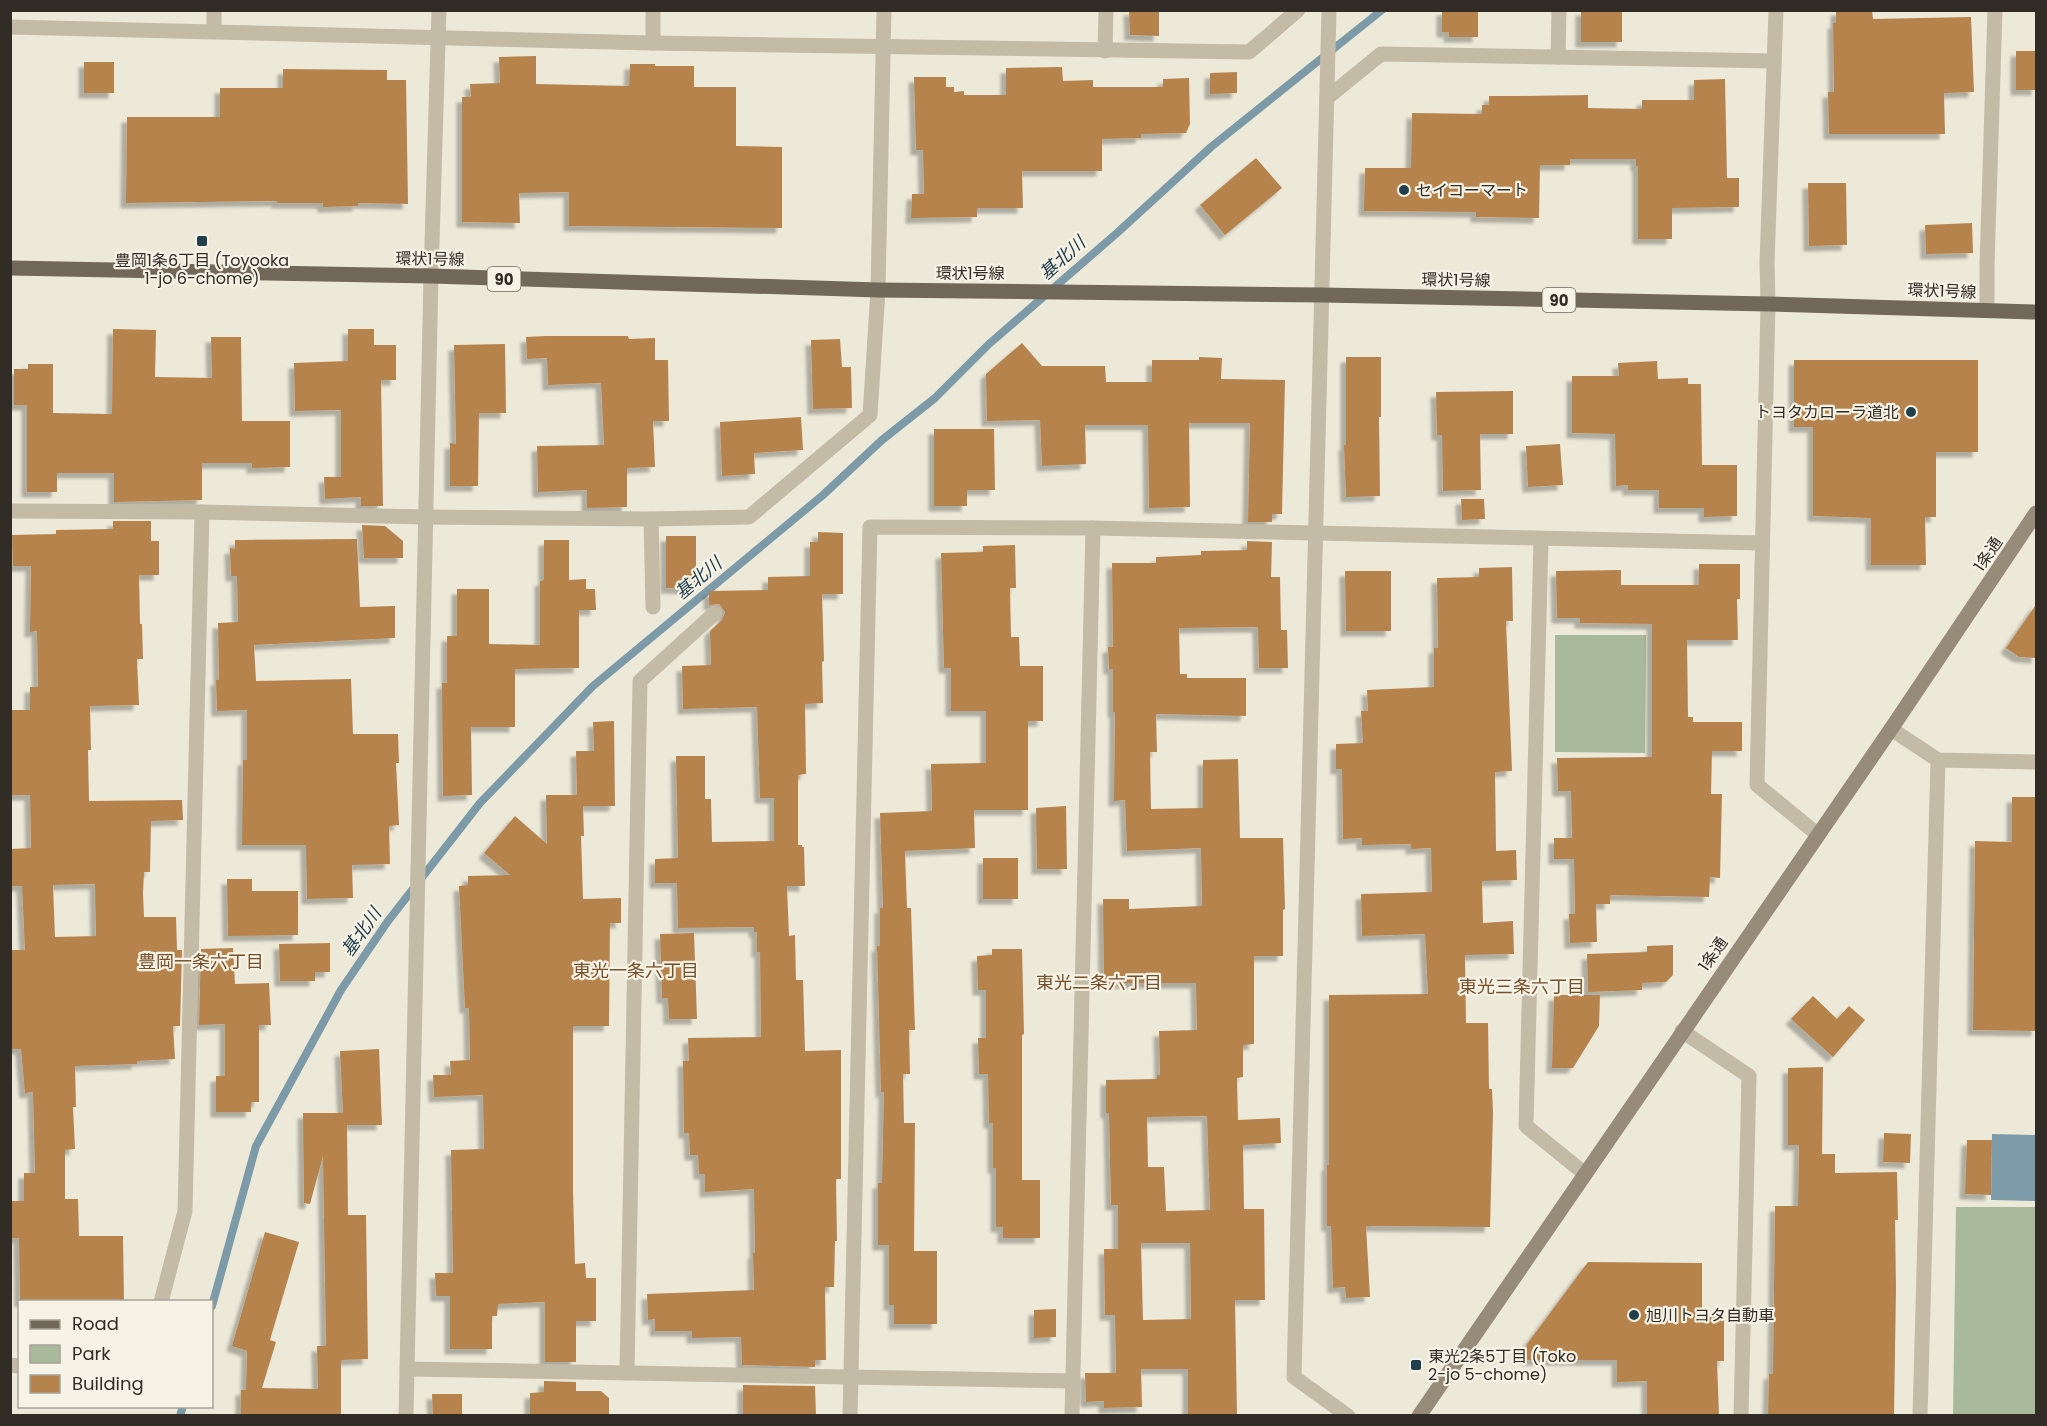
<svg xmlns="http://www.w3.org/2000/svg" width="2047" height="1426" font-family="Poppins,'Noto Sans JP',sans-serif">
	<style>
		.green { fill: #a8ba9b }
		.water { fill: #7c9aa7 }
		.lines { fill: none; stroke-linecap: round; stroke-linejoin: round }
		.stream { stroke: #7c9aa7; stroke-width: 8 }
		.building { fill: #b6834e; fill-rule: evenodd; filter: url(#shadow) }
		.minor { stroke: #c4bba7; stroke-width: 15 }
		.secondary { stroke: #978b79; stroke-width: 15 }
		.primary { stroke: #716859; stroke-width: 15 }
		.poi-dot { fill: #213f4d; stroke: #f6f2e5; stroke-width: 2 }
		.labels { text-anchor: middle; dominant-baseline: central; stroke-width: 4.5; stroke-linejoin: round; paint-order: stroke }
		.shield { fill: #f6f2e5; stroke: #6c685f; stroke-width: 1.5 }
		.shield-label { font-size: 15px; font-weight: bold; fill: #312d26 }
		.poi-label { font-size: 16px; fill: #312d26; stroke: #f6f2e5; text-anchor: start }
		.street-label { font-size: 16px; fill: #312d26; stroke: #f6f2e5 }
		.water-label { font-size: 18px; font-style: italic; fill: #213f4d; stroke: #f6f2e5 }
		.neighbourhood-label { font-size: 18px; fill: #76502a; stroke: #f6f2e5 }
	</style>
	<defs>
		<filter id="shadow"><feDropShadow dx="-5.5" dy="5.5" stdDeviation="1.5" flood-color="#0004"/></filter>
	</defs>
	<rect width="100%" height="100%" fill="#ede9d9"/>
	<g class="green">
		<path d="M1555,635h91l-1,118 -90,-1z"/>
		<path d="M1956,1207h80v208h-83z"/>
	</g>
	<path class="water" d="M1992,1134l44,1v66l-45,-1z"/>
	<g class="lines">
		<g class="stream">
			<path d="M212,1306l44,-160 85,-156 47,-69 92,-118 113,-117 230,-191 59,-55 53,-42 54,-54 128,-111 94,-86 171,-137"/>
			<path d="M180,1416l3,-10"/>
		</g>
	</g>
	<g class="building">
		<path d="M1129,10h30v26l-29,-1z"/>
		<path d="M1442,10h36v27h-29v-5h-7z"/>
		<rect x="1581" y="10" width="41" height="32"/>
		<path d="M1836,10h36l1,9 98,-2 3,75 -30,1 1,41h-116l-1,-42h6l-1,-69h3z"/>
		<rect x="2016" y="51" width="21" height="39"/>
		<path d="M536,56v28l93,2 1,-22h25v2h39v21h42v59l46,1v81l-213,-2v-34l-50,1 1,30 -58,-1v-125h9l-1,-13 30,-1 -1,-26z"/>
		<rect x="84" y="62" width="30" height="31"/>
		<path d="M1062,67l1,14 30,-1v7h70v-8l26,-1 1,46 -4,9 -45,1v4l-39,1v32h-80l1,37h-46v9l-66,1 1,-24h12l-1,-44h-7l-2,-73h32v10h8v5l10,-1v4h42v-27z"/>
		<path d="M283,69l104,1v10h19l2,124 -50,-1v3l-35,1v-4h-46v-2l-151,2 1,-86h93v-29h63z"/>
		<path d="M1237,72v21l-27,1v-21z"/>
		<path d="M1725,79l2,99h12v29l-67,1v31h-34v-73h-2v-7h-66v6h-30l-1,53 -63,-1v-5l-112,-1 1,-43h46l1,-55 70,1v-9h7v-9h31l68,-1v13l54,1v-9h52v-20z"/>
		<path d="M1256,158l26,30 -57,47 -25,-30z"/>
		<path d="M1808,183h38l1,62 -38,1z"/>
		<path d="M1972,223l1,30 -47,1 -1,-29z"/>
		<path d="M113,329l43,1 -1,47 57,1 -1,-41h30l1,84h48v46l-38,1v-5h-50v37l-88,2v-29h-57v19h-30v-87h-13v-36h14v-5h25v49l59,1z"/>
		<path d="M348,329h26v16h22v35h-15l2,126h-22v-9l-36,2 -1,-22h17v-67l-46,1 -1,-48 54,-2z"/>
		<path d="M546,336h82l1,3 26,-1v22h13l1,61h-16l2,46 -28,1v39l-40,1v-18l-49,2 -1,-46 67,-1 -3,-62 -53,2 -1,-27 -20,1 -1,-22z"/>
		<path d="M840,339l2,28h9l1,41 -39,1 -2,-69z"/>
		<path d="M1022,343l20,23h63l1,16h46v-22h47v-3l23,1 -1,21 64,1 -3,134h-10v8h-24l2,-99h-61l1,84 -41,1 -1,-83h-63l1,39 -44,2 -2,-46 -53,1 -1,-47z"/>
		<path d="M505,344l1,69h-27l-1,73h-28v-43l6,1 -2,-99z"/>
		<path d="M1346,357h35v60h-2l1,79 -34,1 -2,-52h2z"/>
		<path d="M1794,360h184v92h-42v65h-11l1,48h-55v-47l-58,-2v-89h-19z"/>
		<path d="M1657,361l1,18 30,-1v6h13l1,81h35v51l-33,1v-9h-45v-18h-31v-5l-12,1 -1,-52 -43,-1v-57h47l-1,-13z"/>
		<path d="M1513,391v43h-33l1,56 -38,1 -1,-56h-5l-1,-43z"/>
		<path d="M801,417l2,33 -49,3 1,21 -33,2 -2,-54z"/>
		<path d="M934,429h60l1,61h-28v16h-33z"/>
		<path d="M1560,444l3,41 -35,2 -2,-41z"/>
		<path d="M1461,499h23l1,20 -23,1z"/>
		<path d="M113,521h38v20h8v34h-20l1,49h2l1,35h-6l2,46 -49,1 1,44h-3l1,51 93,-1 1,20 -32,1 -1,51h-6l-1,21 1,24h32l1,33h5l-2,76h-7l2,33 -38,2v3l-62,2 1,41h-3l2,42 -10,1v49h13l1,37h44l1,66h-104l-1,-64h-9v-37h14v-28h11l-2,-81 -8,1 -4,-44h-11v-99h15l-3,-64h-12v-37l21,-1 -1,-53h-20v-85h20v-23h8l-1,-56 -7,1 1,-66h-18l-1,-31 44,-1v-4l57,-1zM95,884l1,52 -41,1 -2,-52z"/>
		<path d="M362,525l23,1 18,15v17h-39z"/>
		<path d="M818,532l25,1v61h-21l2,67 -2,1 1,41 -18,1 1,70 -8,1v70h4v2h2l1,39h-18l2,50 6,-1 1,45h7l2,71 36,-1v129h-5l1,62h-2l-1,46h-9l1,73h-11v7l-73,-2 -1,-28 -49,1v-7h-37v-12l-7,1 -1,-26 107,-4 -1,-37h2l-1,-64 -49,3v-18h-6l-1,-19h-8l-1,-22h-5l-1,-72h6l-1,-23 73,-1 -1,-85h-3v-20h-3v-5l-76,1 -1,-45h-22v-24l23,-1 -2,-102h29v43h6l1,43 62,-1v-43h-14l-3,-91 -74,2 -1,-43 29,-1 -1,-34 12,-11 3,-8 -6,-8 -10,1v-14l59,-1v-13l42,-1v-34h8z"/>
		<path d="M666,536h30v53l-30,-1z"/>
		<path d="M357,539l3,68 35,-1v32l-141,7 2,36 95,-2 2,55h45l1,29h-3l3,62 -10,1 1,38 -38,1 1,33 -46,1 -1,-54h-64l1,-85h4v-50l-30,1 -1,-31h3l-1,-57 20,-1 -1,-46h-6l-1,-28 5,1v-9z"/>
		<path d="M544,540h25v40l17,-1v10h9l1,21h-17v58l-64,1v58h-44l1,68 -29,1 -1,-113h5v-47h10v-47h32v55l51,1v-64l4,-1z"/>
		<path d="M1247,541l25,1 -1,35h9l1,53h6l1,38h-29l-1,-41 -79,1 1,46h7v4h59v38l-90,-2 1,38h-7l1,57 52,-1v-48l35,-1 2,79h43l2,71 -2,1v46h-29v88l-11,1v32l-6,1 1,42 42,-2 1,25 -38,2 1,64h20l1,91h-30l2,116h-49v-47h-47l1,38 -38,1v-7l-18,1 -1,-29h31l-1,-58h-10l-1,-66h14v-44h-7l-2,-92h-3v-33l51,-1v-4h3l-1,-44 38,-1 -1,-47h-92l-1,-84h26v10l73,-3 -1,-58 -74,3 -2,-51 -11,1 1,-89h-2v-43h-4l-1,-22h5l-1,-84h44v-6l45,-2v-4l46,-1zM1207,1116l3,94 -44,1 -2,-44h-16l-1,-50zM1141,1243h49l1,76 -48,1z"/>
		<path d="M1015,545l1,43h-6l1,49h8l1,29h23v55h-15v89h-54l1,38 -70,3 2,57h4l4,122h-6l1,44h-7l1,49h11l-1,128h23v73h-43v-19h-5v-60h-11v-62h4l2,-91h-3l-4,-146h3v-38h3l-3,-95 52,-2 -1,-47 55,-1v-52h-35v-43h-7l-3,-115 42,-1v-6z"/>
		<path d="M1699,564h41v35h-3l1,41h-51l1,77h5v5h49v29h-30l-1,43h11l-2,84 -10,-1 -1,20 -99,-2v9h-14l1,38 -27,1 -1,-29h6l-1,-55h-20v-21h18l-1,-47h-13l-1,-33 95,-1v-133l-72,-1v-5h-23l-1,-47 65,-1v15h78z"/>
		<path d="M1512,567l1,54h-7l6,150 -17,1 1,79 20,-1 1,30 -35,1 1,42 30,-2 1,33 -49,1 1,68h22l1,66h3l1,24 -3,114 -124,-1 4,71 -24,1 -1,-11 -12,1 -2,-62h-4v-61h2v-170l99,-1 -3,-60 -63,2 -1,-42 71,-2 -1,-44 -20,1v-5l-49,1v-7l-19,1 -1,-70h-6v-25l27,-1 -2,-32h7l-1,-21 67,-3v-39h4l-1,-70 42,-1v-9z"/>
		<path d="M1345,571h46v60h-45z"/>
		<path d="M2037,603v55l-18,-1 -13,-9z"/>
		<path d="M614,721l1,85h-32l1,30h-3l2,63 38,-1v25h-11l-1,103h-36v166l2,72 10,-1 1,15h10v43h-20v41h-31v-60l-47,2 -1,12h-5v33h-42v-53h-14l-1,-23h18l-2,-123 33,-1 -1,-54 -49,2 -1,-22h18l-1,-14 20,-1 -1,-52h-4l-6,-122 9,-1v-9l42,-1 -26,-22 31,-37 32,28 -1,-49h31l-1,-44h18l-1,-29z"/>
		<path d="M2012,797h25v234l-64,-1 2,-189 37,1z"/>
		<path d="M1066,806l1,63h-30l-1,-61z"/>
		<rect x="983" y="858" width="35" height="41"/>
		<path d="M227,879h25v12h46v44l-70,1z"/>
		<path d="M694,933l3,86h-28l-1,-21h-6l-2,-64z"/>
		<path d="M330,943v29h-15v9h-35l-1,-37z"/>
		<path d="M1673,945v30l-7,7 -24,1v7l-54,2 -1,-38 60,-2v-6z"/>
		<path d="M233,948l2,36 34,-1 2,42h-12v77h-8v10h-35v-36h9v-52l-26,1 2,-76z"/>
		<path d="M992,949h30l2,85 -2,1v145h18v58h-37v-11h-7v-59h-3v-45h-4l-1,-49h-9l-1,-36h8v-48h-8l-1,-34 15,-1z"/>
		<path d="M1554,995h46l-1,31 -26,42h-21z"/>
		<path d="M1813,996l24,23 12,-13 16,14 -32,37 -42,-38z"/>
		<path d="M379,1049l3,76h-35l1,90h18l2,144 -27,1v56h-100v-26h5l1,-39 -15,-5 33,-114 34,10 -29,98 6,2 -14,46 56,1 -1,-43h9l-3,-190 -13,48 -6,-1 -1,-90h40l-3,-62z"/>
		<path d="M1823,1067l-1,87h13v19l62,-1 1,48h-3l1,68 -2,128h-126l1,-42h4l2,-168h23l1,-61h-11v-77z"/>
		<path d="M1884,1133l27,1 -1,29 -27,-1z"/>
		<path d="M1967,1140h25l-1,55 -26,-1z"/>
		<path d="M1588,1262l114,1v54h22v44h-7l2,55h-72v-35l-30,1v-22h-90v-16z"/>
		<path d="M1056,1309v28l-22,1v-28z"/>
		<path d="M544,1381l32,1v9h25l8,7v18h-79v-23l14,-1z"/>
		<path d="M743,1385l72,1 1,30h-73z"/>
		<path d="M432,1394h30v22h-29z"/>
	</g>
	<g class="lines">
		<g class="minor">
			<path d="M1329,10l-35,1367 54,39"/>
			<path d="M1776,10l-9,252 1,42 -11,481 60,49"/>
			<path d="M10,27l643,16 596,9 49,-42"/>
			<path d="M214,31v-21"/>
			<path d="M653,43v-33"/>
			<path d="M1105,51l1,-41"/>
			<path d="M1558,57l1,-47"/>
			<path d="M1327,98l54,-44 393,7"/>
			<path d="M1987,310v-45l8,-255"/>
			<path d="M10,511l192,1 224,5 225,2 98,-2 121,-102 8,-125 6,-280"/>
			<path d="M651,519l2,88"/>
			<path d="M1541,539l-15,587 58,47"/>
			<path d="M1891,729l47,31 98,2"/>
			<path d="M1682,1031l67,45 -8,340"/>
			<path d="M161,1302l24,-91 17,-699"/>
			<path d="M10,1365l10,1"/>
			<path d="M407,1369l665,12"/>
			<path d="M627,1373l13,-692 75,-68"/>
			<path d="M406,1416l25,-1140 8,-266"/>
			<path d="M850,1416l20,-889 223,1 668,15"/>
			<path d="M1072,1416l21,-888"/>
			<path d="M1920,1416l18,-656"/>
		</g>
		<path class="secondary" d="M1419,1416l472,-687 145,-216"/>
		<path class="primary" d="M10,268l421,8 447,14 444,5 446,9 268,8"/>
	</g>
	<g class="poi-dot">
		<circle cx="1404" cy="190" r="6"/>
		<rect x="196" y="235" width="12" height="12" rx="3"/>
		<circle cx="1911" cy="412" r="6"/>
		<circle cx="1634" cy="1315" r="6"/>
		<rect x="1410" y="1359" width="12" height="12" rx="3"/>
	</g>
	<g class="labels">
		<g class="shield">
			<rect x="487.5" y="267" width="33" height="24" rx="4.5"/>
			<rect x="1542.5" y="288" width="33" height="24" rx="4.5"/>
		</g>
		<g class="shield-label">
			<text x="504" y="279">90</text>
			<text x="1559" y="300">90</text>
		</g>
		<g class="poi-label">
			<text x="1416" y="190">セイコーマート</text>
			<text x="202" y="260" text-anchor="middle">豊岡1条6丁目 (Toyooka<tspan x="202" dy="18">1-jo 6-chome)</tspan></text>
			<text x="1899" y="412" text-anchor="end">トヨタカローラ道北</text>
			<text x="1646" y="1315">旭川トヨタ自動車</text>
			<text x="1428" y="1356">東光2条5丁目 (Toko<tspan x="1428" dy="18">2-jo 5-chome)</tspan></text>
		</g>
		<g class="street-label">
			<text transform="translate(430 259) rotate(1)">環状1号線</text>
			<text x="970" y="273">環状1号線</text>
			<text transform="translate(1456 280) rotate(1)">環状1号線</text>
			<text transform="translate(1942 291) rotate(2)">環状1号線</text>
			<text transform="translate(1988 554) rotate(-56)">1条通</text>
			<text transform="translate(1713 954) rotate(-55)">1条通</text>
		</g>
		<g class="water-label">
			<text transform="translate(1062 258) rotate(-42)">基北川</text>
			<text transform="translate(698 578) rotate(-40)">基北川</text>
			<text transform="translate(361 932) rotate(-55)">基北川</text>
		</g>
		<g class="neighbourhood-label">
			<text x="201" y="961">豊岡一条六丁目</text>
			<text x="636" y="970">東光一条六丁目</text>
			<text x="1099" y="982">東光二条六丁目</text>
			<text x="1522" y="986">東光三条六丁目</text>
		</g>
	</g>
	<rect width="2047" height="1426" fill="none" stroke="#312d26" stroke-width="24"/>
	<rect x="18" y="1300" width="195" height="108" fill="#f6f2e5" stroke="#a7a399" stroke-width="1.5"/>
	<rect x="30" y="1320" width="30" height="9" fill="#716859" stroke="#a7a399" stroke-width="1.5"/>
	<text x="72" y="1330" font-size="18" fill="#312d26">Road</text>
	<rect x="30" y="1345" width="30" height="18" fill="#a8ba9b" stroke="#a7a399" stroke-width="1.5"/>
	<text x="72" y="1360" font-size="18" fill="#312d26">Park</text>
	<rect x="30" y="1375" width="30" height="18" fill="#b6834e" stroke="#a7a399" stroke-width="1.5"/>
	<text x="72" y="1390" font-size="18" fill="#312d26">Building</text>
</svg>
